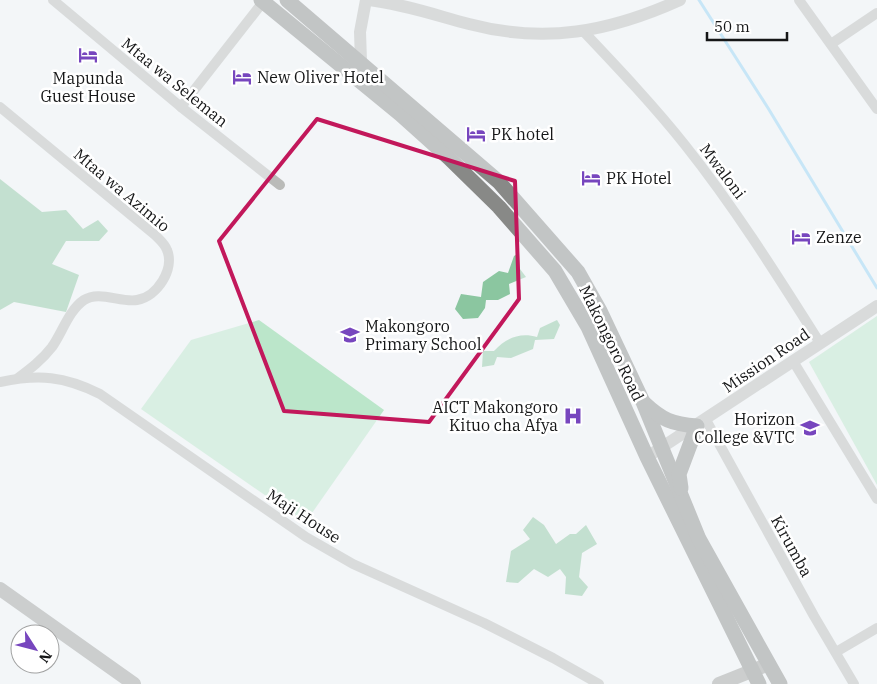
<svg xmlns="http://www.w3.org/2000/svg" width="877" height="684" font-family="'IBM Plex Serif',serif">
	<style>
		.green { fill: #bbe6ca }
		.forest { fill: #8bc6a0 }
		.lines { fill: none; stroke-linecap: round; stroke-linejoin: round }
		.stream { stroke: #93d3f6; stroke-width: 3 }
		.minor { stroke: #babbb9; stroke-width: 10 }
		.tertiary { stroke: #babbb9; stroke-width: 12 }
		.secondary { stroke: #9d9e9c; stroke-width: 14 }
		.primary { stroke: #888987; stroke-width: 15 }
		.marked { fill: none; stroke: #c2185b; stroke-width: 4; stroke-linejoin: round }
		.labels { text-anchor: middle; dominant-baseline: central; stroke-width: 5; stroke-linejoin: round; paint-order: stroke }
		.poi-label { font-size: 16px; fill: #151617; stroke: #fff; text-anchor: start }
		.street-label { font-size: 16px; fill: #151617; stroke: #fff }
	</style>
	<rect width="100%" height="100%" fill="#f3f5f8"/>
	<g class="green">
		<path d="M877,316v169l-68,-123z"/>
		<path d="M259,320l125,90 -79,113 -164,-114 50,-69z"/>
	</g>
	<g class="forest">
		<path d="M0,179l42,33 24,-2 17,19 15,-9 10,11 -9,10h-33l-14,23 27,11 -13,37 -52,-10 -14,8z"/>
		<path d="M519,253l1,16 6,8 -17,7 1,10 -12,6h-12l-1,8 -7,10 -15,1 -8,-10 6,-15 20,3 2,-15 16,-11 9,2 6,-17z"/>
		<path d="M557,320l3,5 -6,14 -19,1 -2,9 -22,9 -14,-1 -3,8 -12,2 1,-16h11c12,-13 26,-19 43,-14l3,-9z"/>
		<path d="M533,517l11,8 12,19 14,-10h6l10,-9 11,19 -15,9 -3,24 9,10 -6,9 -17,-2 1,-17 -6,-8 -12,8 -14,-8 -16,14 -12,-1 5,-31 19,-12 -7,-9z"/>
	</g>
	<g class="lines">
		<path class="stream" d="M699,0l69,108 109,180"/>
		<g class="minor">
			<path d="M53,0l128,107 99,78"/>
			<path d="M799,0l78,109"/>
			<path d="M584,32c35,37 70,74 101,113 50,63 92,130 135,198"/>
			<path d="M831,44l46,-31"/>
			<path d="M0,107l155,128c5,5 10,9 12,15 8,19 -10,47 -30,50 -16,3 -38,-10 -53,0 -15,10 -22,33 -32,47 -10,13 -22,22 -34,31"/>
			<path d="M181,107l82,-105"/>
			<path d="M793,361l84,138"/>
			<path d="M0,382c39,-8 64,-6 100,12l206,143 47,27 131,59 69,35 46,26"/>
			<path d="M706,420l108,196 40,68"/>
			<path d="M836,652l41,-24"/>
		</g>
		<g class="tertiary">
			<path d="M369,0c34,4 66,15 100,24 76,20 140,8 211,-24"/>
			<path d="M361,61l-1,-29 6,-32"/>
			<path d="M647,457l230,-151"/>
		</g>
		<g class="secondary">
			<path d="M0,589l134,95"/>
			<path d="M719,684l50,-20"/>
		</g>
		<g class="primary">
			<path d="M261,0l139,114 49,44 50,49 56,64 33,56 59,130 112,227"/>
			<path d="M287,0l212,182 79,90 22,39 43,91 56,137 81,145"/>
			<path d="M644,403c18,17 28,21 53,23l-18,48 2,14"/>
		</g>
	</g>
	<path d="M0 0H877V684H0ZM317,119l198,62 4,118 -90,123 -145,-11 -65,-170z" fill="#f3f5f8" fill-opacity=".55" fill-rule="evenodd"/>
	<path class="marked" d="M317,119l198,62 4,118 -90,123 -145,-11 -65,-170z"/>
	<defs>
		<g id="hotel-bare" transform="scale(1.5)"><path d="M-6-4.5h1.5V1H6V5H4.5V3h-9V5H-6ZM-4 0a1.8 1.8 0 1 1 3.6 0ZM.5 0V-2.5h3Q6-2.5 6 0Z" fill="#7746be" stroke="#fff" stroke-width="2.5" paint-order="stroke"/></g>
		<g id="school-bare" transform="scale(1.5)"><path d="M0-5L7-2L0 1L-7-2ZM-4 1L0 2.5L4 1V4Q0 6-4 4Z" fill="#7746be" stroke="#fff" stroke-width="2.5" paint-order="stroke"/></g>
		<g id="hospital-bare" transform="scale(1.5)"><path d="M-5-5h3v3.5h4V-5h3V5h-3V1.5h-4V5h-3Z" fill="#7746be" stroke="#fff" stroke-width="2.5" paint-order="stroke"/></g>
		<g id="university-bare" transform="scale(1.5)"><path d="M0-5L7-2L0 1L-7-2ZM-4 1L0 2.5L4 1V4Q0 6-4 4Z" fill="#7746be" stroke="#fff" stroke-width="2.5" paint-order="stroke"/></g>
	</defs>
	<g fill-rule="evenodd">
		<use href="#hotel-bare" x="88" y="55"/>
		<use href="#hotel-bare" x="242" y="77"/>
		<use href="#hotel-bare" x="476" y="134"/>
		<use href="#hotel-bare" x="591" y="178"/>
		<use href="#hotel-bare" x="801" y="237"/>
		<use href="#school-bare" x="350" y="335"/>
		<use href="#hospital-bare" x="573" y="416"/>
		<use href="#university-bare" x="810" y="428"/>
	</g>
	<g class="labels">
		<g class="poi-label">
			<text x="257" y="77">New Oliver Hotel</text>
			<text x="88" y="78" text-anchor="middle">Mapunda<tspan x="88" dy="18">Guest House</tspan></text>
			<text x="491" y="134">PK hotel</text>
			<text x="606" y="178">PK Hotel</text>
			<text x="816" y="237">Zenze</text>
			<text x="365" y="326">Makongoro<tspan x="365" dy="18">Primary School</tspan></text>
			<text x="558" y="407" text-anchor="end">AICT Makongoro<tspan x="558" dy="18">Kituo cha Afya</tspan></text>
			<text x="795" y="419" text-anchor="end">Horizon<tspan x="795" dy="18">College &amp;VTC</tspan></text>
		</g>
		<g class="street-label">
			<text transform="translate(175 82) rotate(39)">Mtaa wa Seleman</text>
			<text transform="translate(723 171) rotate(53)">Mwaloni</text>
			<text transform="translate(122 190) rotate(40)">Mtaa wa Azimio</text>
			<text transform="translate(612 343) rotate(64)">Makongoro Road</text>
			<text transform="translate(766 360) rotate(-34)">Mission Road</text>
			<text transform="translate(304 516) rotate(33)">Maji House</text>
			<text transform="translate(792 546) rotate(61)">Kirumba</text>
		</g>
	</g>
	<g transform="translate(35 649) rotate(126)"><circle r="24" fill="#ffffff" stroke="#a1a2a2"/>
	<path d="M0-4L9 19L0 12L-9 19Z" fill="#7746be"/>
	<text y="-8" font-size="14" font-weight="bold" text-anchor="middle" fill="#151617">N</text>
	</g>
	<path d="M707 32v8h80v-8" fill="none" stroke="#151617" stroke-width="2.5"/>
	<text x="714" y="32" font-size="15" fill="#151617" stroke="#ffffff" stroke-width="4" paint-order="stroke">50 m</text>
</svg>
